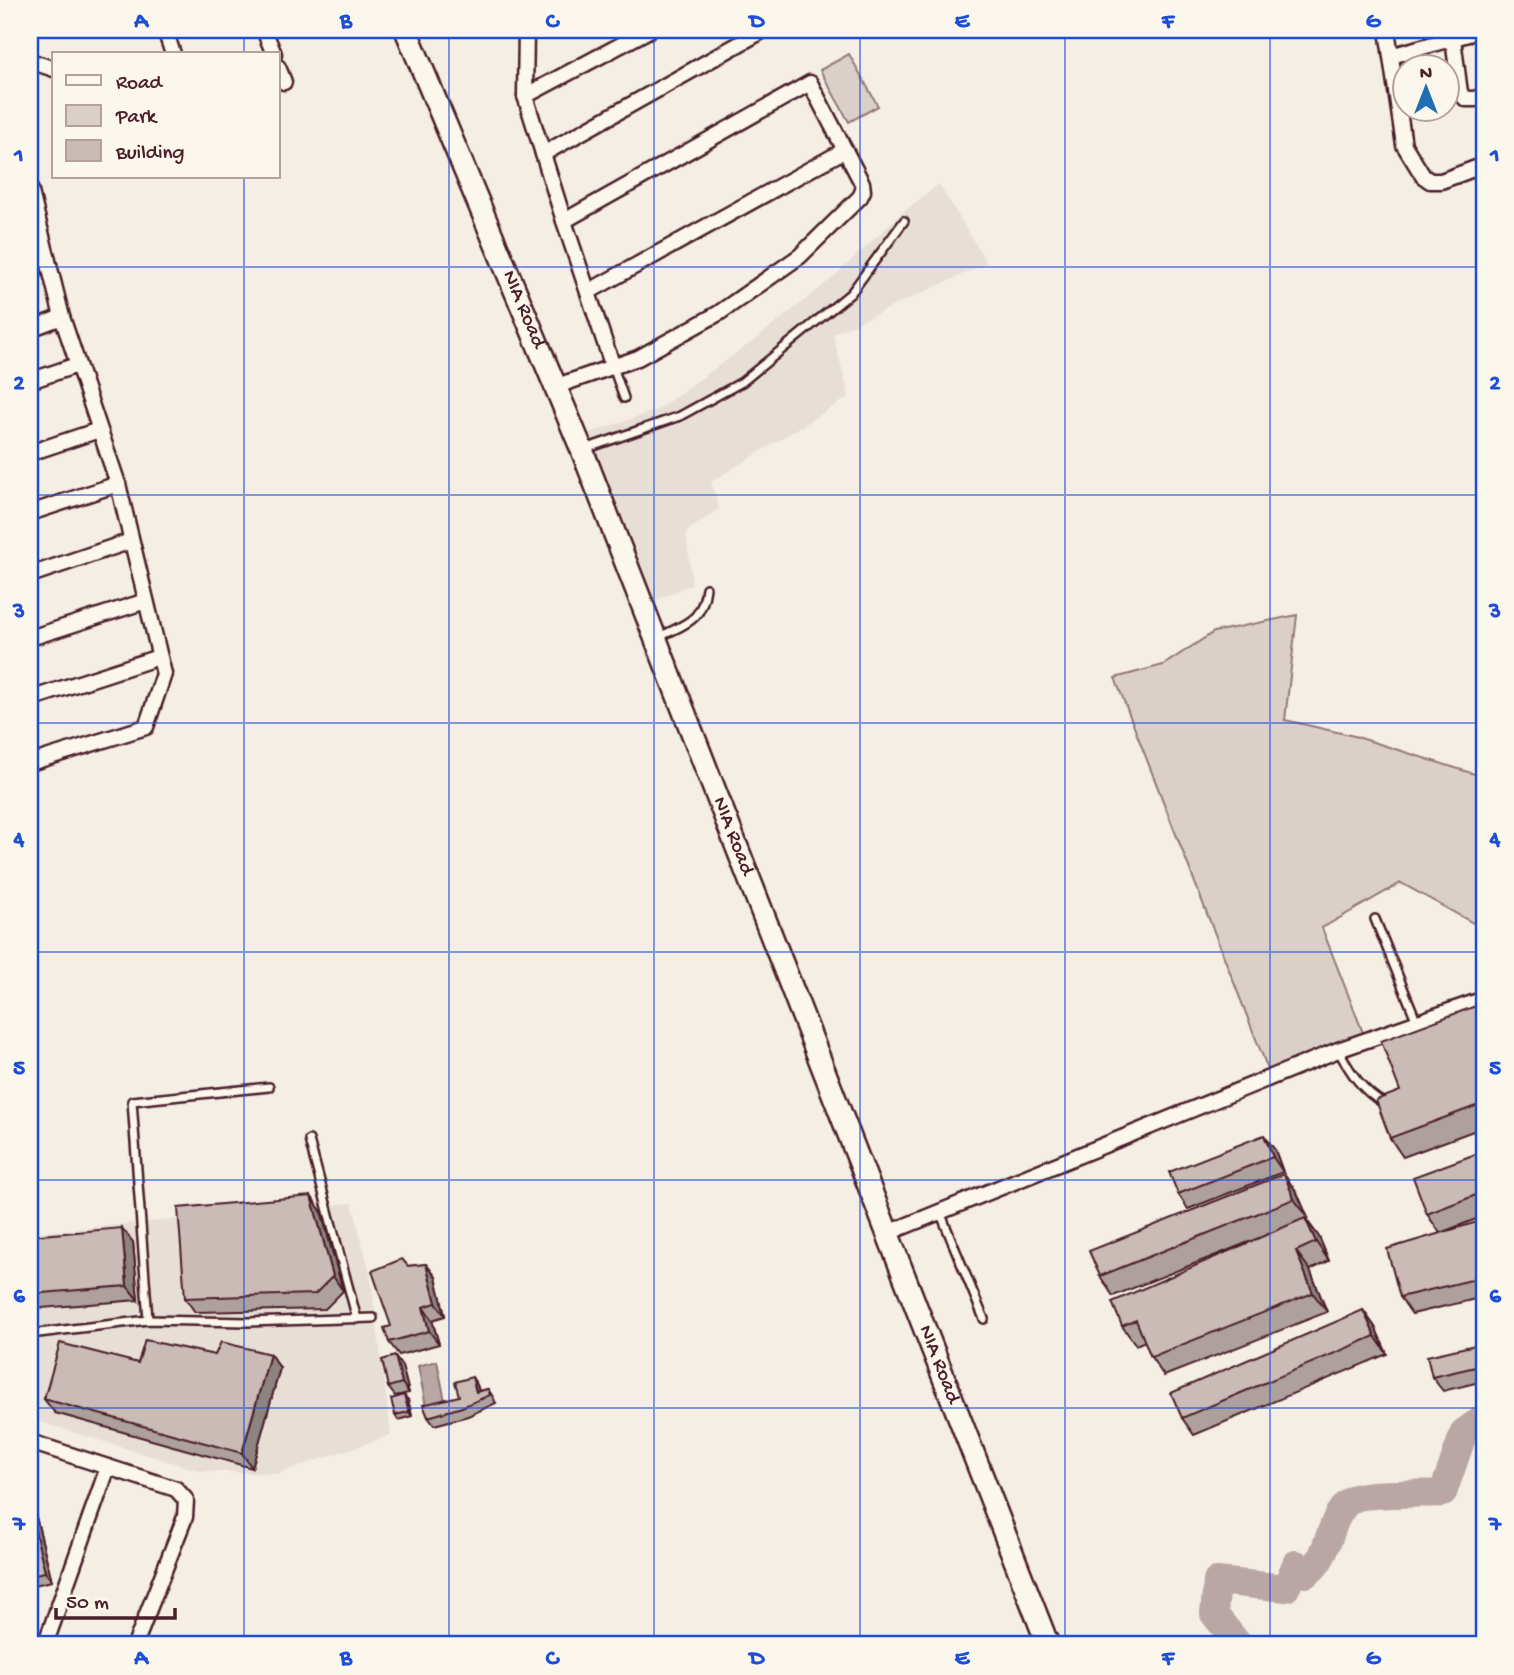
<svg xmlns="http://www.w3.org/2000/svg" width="1514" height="1675" font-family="'Gochi Hand',sans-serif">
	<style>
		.built { fill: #e7dfd6 }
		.green { fill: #dbd0c9; stroke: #92787a; stroke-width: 2 }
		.water { fill: #baa7a5; stroke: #8d7174; stroke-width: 2 }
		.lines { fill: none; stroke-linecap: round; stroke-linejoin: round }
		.river { stroke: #baa7a5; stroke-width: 28 }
		.lane-casing { stroke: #4a1f2b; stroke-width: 12 }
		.street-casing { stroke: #4a1f2b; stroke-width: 19 }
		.secondary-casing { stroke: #4a1f2b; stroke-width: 26 }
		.lane { stroke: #fbf7ec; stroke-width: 7 }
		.street { stroke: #fbf7ec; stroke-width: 14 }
		.secondary { stroke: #fbf7ec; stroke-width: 21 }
		.wall { fill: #aea19d; stroke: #4a1f2b; stroke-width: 2 }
		.shaded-wall { fill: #8d837f; stroke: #4a1f2b; stroke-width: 2 }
		.building { fill: #cabbb6; stroke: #4a1f2b; stroke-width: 2 }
		.grid { fill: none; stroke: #1d4ed8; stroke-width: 2; stroke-opacity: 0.55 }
		.labels { text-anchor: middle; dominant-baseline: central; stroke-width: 5; stroke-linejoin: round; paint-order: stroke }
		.street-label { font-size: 21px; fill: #4a1f2b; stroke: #fbf7ec }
		.neatline { fill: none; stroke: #1d4ed8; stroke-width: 2.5 }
		.grid-label { font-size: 23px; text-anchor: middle; font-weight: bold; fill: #1d4ed8 }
	</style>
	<rect width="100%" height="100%" fill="#f4eee4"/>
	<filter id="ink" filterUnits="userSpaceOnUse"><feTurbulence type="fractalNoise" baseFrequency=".0143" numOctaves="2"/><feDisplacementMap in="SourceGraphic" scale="14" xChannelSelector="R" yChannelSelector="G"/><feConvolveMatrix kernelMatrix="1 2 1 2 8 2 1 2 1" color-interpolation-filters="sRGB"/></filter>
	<g filter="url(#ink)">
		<g class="built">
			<path d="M939,184l48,79 -154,71 16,63 -138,85 8,27 -33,23 6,52 -38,17 -70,-166 73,-25 96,-69 76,-60 73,-68z"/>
			<path d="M352,1203l18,70 21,162 -114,39 -77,-3 -170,-52v-186z"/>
		</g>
		<g class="green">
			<path d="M849,54l29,52 -29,16 -29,-52z"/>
			<path d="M1297,615l-12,105 69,16 130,41v152l-83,-46 -79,45 45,115 -95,37 -157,-402 48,-13 51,-33z"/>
		</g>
		<path class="water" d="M437,1361l8,40 -19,5 -8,-40z"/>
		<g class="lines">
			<path class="river" d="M1239,1645l-25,-31 3,-33 69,7 10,-24 10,10c27,-16 20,-62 49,-76 12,-5 71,-4 88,-5l21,-61 20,-14"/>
			<g class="lane-casing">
				<g id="lane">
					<path d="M613,367l11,31"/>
					<path d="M585,449l95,-33 62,-34 109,-89 53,-72"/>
					<path d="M658,638c27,-15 44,-15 48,-50"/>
					<path d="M1375,919l42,103"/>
					<path d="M1338,1050c13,23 24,41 47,54"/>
					<path d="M309,1140l48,179"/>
					<path d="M940,1212l44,107"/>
					<path d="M148,1320l-16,-219 137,-14"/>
					<path d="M30,1334l118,-14 99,2 126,-4"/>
				</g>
			</g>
			<g class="street-casing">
				<g id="street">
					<path d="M165,30l8,24"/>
					<path d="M264,30l10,24"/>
					<path d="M526,30l-1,66 39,125 49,146"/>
					<path d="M1387,30l17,115 19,31 7,5h11l43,-16"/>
					<path d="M1452,31l8,62 6,6h9l9,-4"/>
					<path d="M1391,56l91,-26"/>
					<path d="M30,61l24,8"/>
					<path d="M278,67l6,15"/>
					<path d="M525,96l124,-66"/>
					<path d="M543,154l221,-124"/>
					<path d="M30,188l32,129"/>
					<path d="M30,262l17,-6"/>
					<path d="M588,292l257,-142"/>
					<path d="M30,329l32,-12 56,167 46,190 -18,53 -116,36"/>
					<path d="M30,381l47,-16"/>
					<path d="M554,387l84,-29 81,-45 81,-57 60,-59 3,-6 -1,-8 -52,-100 -246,138"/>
					<path d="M30,453l69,-23"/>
					<path d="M30,513l88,-29"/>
					<path d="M30,575l101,-34"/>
					<path d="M30,638l116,-37"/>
					<path d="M30,699l129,-42"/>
					<path d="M888,1233l450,-183 146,-51"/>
					<path d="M30,1442l146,47 10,11 -1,17 -50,128"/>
					<path d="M45,1645l63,-178"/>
				</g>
			</g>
			<g class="secondary-casing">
				<g id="secondary">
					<path id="s1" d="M406,30l176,420 466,1195"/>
				</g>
			</g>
			<use href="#lane" class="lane"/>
			<use href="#street" class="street"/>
			<use href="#secondary" class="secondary"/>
		</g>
		<g class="wall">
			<path d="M1484,1003v124l-81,30 -13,-19 10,-47z"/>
			<path d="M1275,1150l8,22 -95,37 -10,-15z"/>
			<path d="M1484,1151v65l-44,17 -13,-19z"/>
			<path d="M1297,1193l11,25 -2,1 13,18 10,24 -19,9 17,42 -163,64 -13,-19 -6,-16 -9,4 -14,-19 137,-88 -146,58 -13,-20z"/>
			<path d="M311,1196l10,15 22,80 -18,18 -130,3 -10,-14z"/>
			<path d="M1484,1220v77l-72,17 -12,-17z"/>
			<path d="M30,1236l103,6 5,58 -108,9z"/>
			<path d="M426,1264l10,13 9,39 -13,4 7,24 -40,11 -10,-13 2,-16 17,-60z"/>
			<path d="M1363,1310l12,17 12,27 -193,81 -12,-17z"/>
			<path d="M1484,1343v38l-41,10 -11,-14z"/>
			<path d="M270,1354l10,14 -28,100 -197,-55 -11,-14 94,-36 77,-8z"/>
			<path d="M395,1356l7,10 7,27 -14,3 -7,-9z"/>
			<path d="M477,1385l2,6 9,-2 5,8 3,6 -28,13 -34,9 -6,-8 31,-21z"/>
			<path d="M408,1400l4,16 -14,4 -3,-5z"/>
			<path d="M30,1493l22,88 -22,5z"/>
		</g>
		<g class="shaded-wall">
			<path d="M1264,1135l11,15 8,22 -10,-15z"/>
			<path d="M1284,1174l13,19 11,25 -14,-19z"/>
			<path d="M311,1196l10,15 22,80 -10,-15z"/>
			<path d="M1305,1218l14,19 10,24 -13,-19z"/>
			<path d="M122,1228l11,14 5,58 -11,-14z"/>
			<path d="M1296,1251l14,19 17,42 -14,-19z"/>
			<path d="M426,1264l10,13 9,39 -9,-13z"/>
			<path d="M423,1307l9,13 7,24 -10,-13z"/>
			<path d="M1363,1310l12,17 12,27 -12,-18z"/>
			<path d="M270,1354l10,14 -28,100 -10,-15z"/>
			<path d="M395,1356l7,10 7,27 -7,-10z"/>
			<path d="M472,1377l5,8 5,15 -6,-8z"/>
			<path d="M404,1395l4,5 4,16 -3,-4z"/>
			<path d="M30,1493l22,88 -7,-9 -15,-61z"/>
		</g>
		<g class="building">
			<path d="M1484,1003v100l-94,35 -14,-38 24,-9 -19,-50z"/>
			<path d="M1264,1135l9,22 -95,37 -9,-22z"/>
			<path d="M1484,1151v41l-57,22 -14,-37z"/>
			<path d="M1284,1174l10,25 -194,77 -11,-25z"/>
			<path d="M311,1196l22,80 -18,18 -130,4 -7,-90z"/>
			<path d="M1305,1218l11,24 -20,9 17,42 -162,64 -15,-37 -14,6 -10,-24z"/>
			<path d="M1484,1220v57l-84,20 -13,-48z"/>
			<path d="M122,1228l5,58 -97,8v-58z"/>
			<path d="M402,1259l6,7 18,-2 10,39 -13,4 6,24 -40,11 -5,-14 7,-2 -19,-55z"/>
			<path d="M1363,1310l12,26 -193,82 -11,-25z"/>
			<path d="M145,1340l70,15 6,-13 49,12 -28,99 -198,-54 16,-56 78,20z"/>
			<path d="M1484,1343v22l-52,12 -5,-21z"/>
			<path d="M395,1356l7,27 -14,4 -6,-27z"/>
			<path d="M472,1377l4,15 12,-3 2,6 -28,12 -34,10 -5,-12 36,-9 -4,-14z"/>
			<path d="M404,1395l5,17 -14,3 -4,-16z"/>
			<path d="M30,1511l15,61 -15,3z"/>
		</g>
	</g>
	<path class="grid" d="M244,30v24M449,30v1615M654,30v1615M860,30v1615M1065,30v1615M1270,30v1615M244,177v1468M30,267h1454M30,495h1454M30,723h1454M30,952h1454M30,1180h1454M30,1408h1454"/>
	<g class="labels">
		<g class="street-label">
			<text stroke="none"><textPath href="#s1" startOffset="303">NIA Road</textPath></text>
			<text stroke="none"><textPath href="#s1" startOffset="870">NIA Road</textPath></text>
			<text stroke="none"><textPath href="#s1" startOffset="1437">NIA Road</textPath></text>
		</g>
	</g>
	<rect width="1514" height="1675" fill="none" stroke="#fbf7ec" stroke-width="77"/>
	<rect x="52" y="52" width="228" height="126" fill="#fbf7ec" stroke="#b4a19f" stroke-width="2"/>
	<rect x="66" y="75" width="35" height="10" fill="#fbf7ec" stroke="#b4a19f" stroke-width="2"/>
	<text x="116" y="88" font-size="21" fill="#4a1f2b">Road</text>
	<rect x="66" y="105" width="35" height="21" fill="#dbd0c9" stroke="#b4a19f" stroke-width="2"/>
	<text x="116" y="122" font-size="21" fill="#4a1f2b">Park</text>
	<rect x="66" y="140" width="35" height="21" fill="#cabbb6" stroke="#b4a19f" stroke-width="2"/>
	<text x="116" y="158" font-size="21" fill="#4a1f2b">Building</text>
	<g transform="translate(1426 88)"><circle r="33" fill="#fbf7ec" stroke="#b4a19f" stroke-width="2"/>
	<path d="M0-5L12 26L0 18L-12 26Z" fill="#1f6fb2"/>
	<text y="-10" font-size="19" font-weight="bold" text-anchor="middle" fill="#4a1f2b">N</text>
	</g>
	<path d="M56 1608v10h119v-10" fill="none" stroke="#4a1f2b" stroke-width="3.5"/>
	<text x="66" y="1608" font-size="21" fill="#4a1f2b" stroke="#fbf7ec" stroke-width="5" paint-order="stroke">50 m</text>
	<rect x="38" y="38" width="1438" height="1598" class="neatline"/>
	<g class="grid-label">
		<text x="141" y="27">A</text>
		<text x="346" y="27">B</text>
		<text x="552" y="27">C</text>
		<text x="757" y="27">D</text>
		<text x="962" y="27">E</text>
		<text x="1168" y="27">F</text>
		<text x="1373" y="27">G</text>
		<text x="19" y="161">1</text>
		<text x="1495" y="161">1</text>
		<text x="19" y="389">2</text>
		<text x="1495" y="389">2</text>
		<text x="19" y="617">3</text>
		<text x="1495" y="617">3</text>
		<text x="19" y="845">4</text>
		<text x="1495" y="845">4</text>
		<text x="19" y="1074">5</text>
		<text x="1495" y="1074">5</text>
		<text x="19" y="1302">6</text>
		<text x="1495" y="1302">6</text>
		<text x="19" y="1530">7</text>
		<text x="1495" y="1530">7</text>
		<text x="141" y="1664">A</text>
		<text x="346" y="1664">B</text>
		<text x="552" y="1664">C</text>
		<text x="757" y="1664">D</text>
		<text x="962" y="1664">E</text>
		<text x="1168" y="1664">F</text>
		<text x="1373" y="1664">G</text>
	</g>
</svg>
